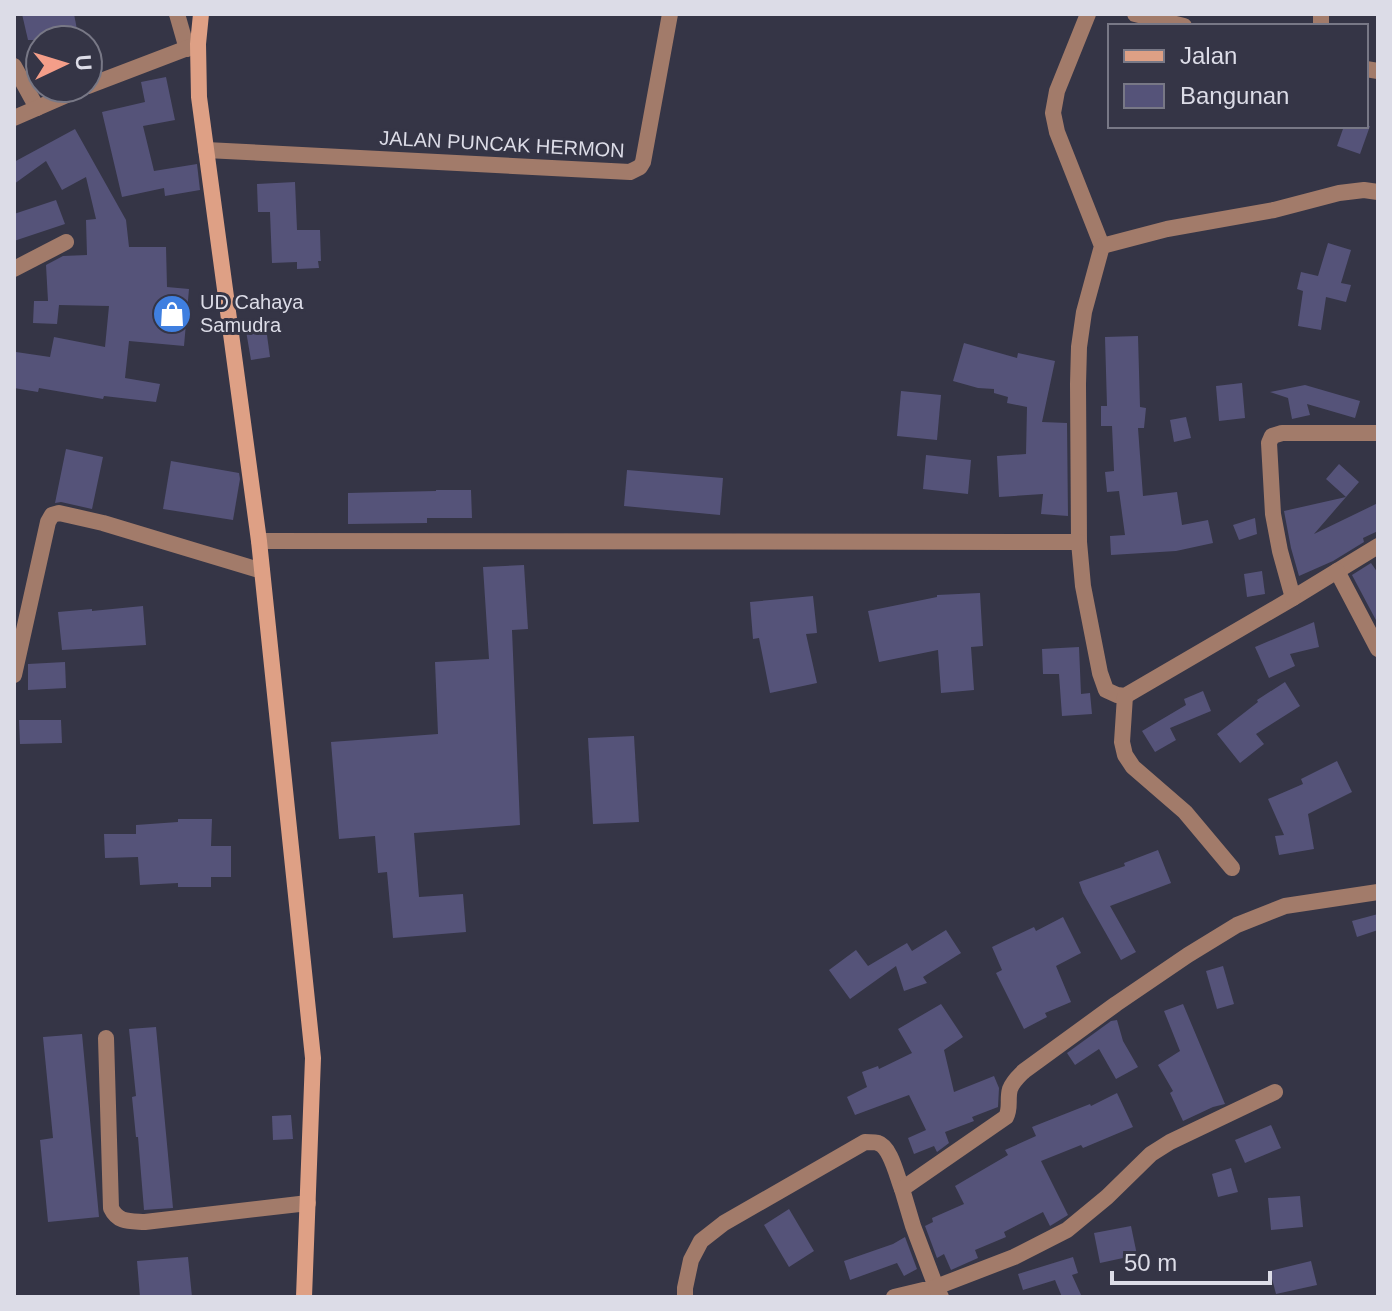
<svg xmlns="http://www.w3.org/2000/svg" width="1392" height="1311" font-family="Helvetica,sans-serif">
	<style>
		.building { fill: #555379 }
		.lines { fill: none; stroke-linecap: round; stroke-linejoin: round }
		.street { stroke: #a27b6a; stroke-width: 16 }
		.secondary { stroke: #dea085; stroke-width: 16 }
		.labels { text-anchor: middle; dominant-baseline: central; stroke-width: 6; stroke-linejoin: round; paint-order: stroke }
		.street-label { font-size: 20px; fill: #dcdce7; stroke: #353546 }
		.poi-label { font-size: 20px; fill: #dcdce7; stroke: #353546; text-anchor: start }
	</style>
	<rect width="100%" height="100%" fill="#353546"/>
	<g class="building">
		<path d="M22,14h52l5,26h-51z"/>
		<path d="M166,77l9,43 -32,6 11,45 43,-7 3,26 -35,6 -1,-8 -42,9 -20,-85 43,-10 -4,-20z"/>
		<path d="M1344,126h26l-10,28 -23,-8z"/>
		<path d="M75,129l51,91 3,27h37l1,40 22,2 -5,57 -55,-5 -4,37 35,6 -4,18 -52,-6 -1,3 -64,-11 -1,4 -24,-4 2,-36 34,5 4,-20 51,10 4,-41 -50,-1 -2,19 -24,-1 1,-22h14l-2,-36 17,-9 24,-1 -1,-35 10,-1 -10,-42 -24,13 -16,-29 -32,23v-22z"/>
		<path d="M295,182l2,48h23l1,31h-3l1,7 -22,1v-7l-25,1 -2,-51h-12l-1,-28z"/>
		<path d="M56,200l9,24 -51,17v-27z"/>
		<path d="M1328,243l23,7 -10,33 10,2 -5,17 -20,-5 -5,33 -23,-4 5,-35 -6,-2 4,-17 17,4z"/>
		<path d="M266,328l4,29 -19,3 -5,-29z"/>
		<path d="M1138,336l2,71 6,1 -2,20h-6l5,68 34,-4 5,33 26,-5 5,23 -37,8 -65,4 -1,-19 15,-1 -6,-44 -12,1 -2,-20 9,-1 -2,-45h-11v-20h6l-2,-69z"/>
		<path d="M964,343l53,15 1,-5 37,8 -13,61 25,1 1,93 -27,-2 2,-20 -44,3 -2,-41 29,-2 1,-47 -20,-4 1,-6 -14,-4v-4l-16,-1 -25,-7z"/>
		<path d="M1242,383l3,35 -26,3 -3,-35z"/>
		<path d="M1305,385l55,16 -5,17 -48,-14 3,11 -18,4 -4,-21 -18,-6z"/>
		<path d="M901,391l40,4 -4,45 -40,-4z"/>
		<path d="M1186,417l5,21 -17,4 -4,-22z"/>
		<path d="M66,449l37,8 -11,52 -31,-7 -6,1z"/>
		<path d="M926,455l45,5 -3,34 -45,-5z"/>
		<path d="M171,461l68,12 1,6 -7,41 -70,-11z"/>
		<path d="M1339,464l20,18 -45,52 64,-31v28l-15,7 1,4 -31,19 -34,15 -8,-28 -7,-37 62,-14 -20,-18z"/>
		<path d="M627,470l96,8 -3,37 -96,-9z"/>
		<path d="M436,490h35l1,28h-45v5l-79,1v-31l88,-2z"/>
		<path d="M1255,518l2,16 -18,6 -6,-15z"/>
		<path d="M1371,563l7,10v51l-26,-49z"/>
		<path d="M524,565l4,64 -16,1 8,195 -106,8 5,64 44,-3 3,38 -73,6 -6,-66 -9,1 -3,-37 -36,3 -8,-97 107,-8 -3,-72 54,-3 -6,-92z"/>
		<path d="M1262,571l3,23 -18,3 -3,-23z"/>
		<path d="M980,593l3,53 -12,1 3,43 -33,3 -3,-43 -59,12 -11,-51 69,-14v-2z"/>
		<path d="M813,596l4,37 -11,1 11,49 -47,10 -11,-55 -6,1 -3,-37z"/>
		<path d="M143,606l3,39 -84,5 -4,-38 34,-3v2z"/>
		<path d="M1314,622l5,25 -29,7 5,12 -26,12 -14,-31z"/>
		<path d="M1079,647l2,47 9,-1 2,21 -30,2 -3,-42h-16l-1,-25z"/>
		<path d="M65,662l1,26 -38,2v-26z"/>
		<path d="M1285,682l15,24 -44,28 8,10 -24,19 -23,-29 41,-32 -1,-2z"/>
		<path d="M1203,691l8,20 -41,17 6,12 -21,12 -13,-21 44,-26 -2,-6z"/>
		<path d="M19,720h42l1,23 -42,1z"/>
		<path d="M634,736l5,86 -46,2 -5,-86z"/>
		<path d="M1337,761l15,31 -44,22 6,35 -35,6 -4,-19 9,-1 -16,-36 35,-15 -2,-5z"/>
		<path d="M178,819h34l-1,27h20v31h-20v10h-33v-4l-38,2 -2,-28 -33,1 -1,-24h32v-9l42,-3z"/>
		<path d="M1158,850l13,33 -61,23 26,46 -15,8 -38,-67 -4,-11 46,-16 -1,-3z"/>
		<path d="M1378,914v16l-21,7 -5,-16z"/>
		<path d="M1063,917l18,36 -25,13 15,36 -26,11 2,4 -23,12 -28,-56 6,-3 -10,-23 42,-20 2,4z"/>
		<path d="M946,930l15,23 -38,24 4,6 -23,8 -8,-25 -46,33 -21,-29 27,-20 12,16 39,-23 5,8z"/>
		<path d="M1223,966l11,38 -17,5 -11,-38z"/>
		<path d="M941,1004l22,33 -19,13 10,42 40,-16 5,12 -1,19 -26,10 2,4 -29,11 4,11 -12,9 -3,-6 -20,8 -6,-16 18,-8 -17,-35 -54,20 -8,-18 20,-10 -5,-15 16,-6 1,3 33,-16 -14,-24z"/>
		<path d="M1183,1004l42,100 -12,3 -30,14 -13,-28 3,-2 -15,-26 22,-14 -16,-40z"/>
		<path d="M1117,1020l6,21 15,26 -22,12 -17,-30 -24,16 -8,-12 44,-32z"/>
		<path d="M156,1027l17,181 -29,2 -6,-73h-2l-4,-40 4,-1 -7,-67z"/>
		<path d="M82,1034l17,183 -51,5 -8,-82 13,-2 -10,-101z"/>
		<path d="M1117,1093l16,34 -50,21 -2,-3 -40,16 27,54 -18,11 -7,-14 -39,20 2,5 -31,13 3,8 -27,12 -7,-16 -7,4 -12,-32 8,-4 -1,-4 32,-14 -9,-18 53,-31 -3,-5 31,-14 -4,-9 58,-23 1,2z"/>
		<path d="M291,1115l2,24 -20,1 -1,-24z"/>
		<path d="M1271,1125l10,23 -36,15 -10,-23z"/>
		<path d="M1231,1168l7,24 -20,5 -6,-23z"/>
		<path d="M1300,1196l3,31 -32,3 -3,-32z"/>
		<path d="M789,1209l25,42 -25,16 -25,-42z"/>
		<path d="M1131,1226l6,29 -37,8 -6,-30z"/>
		<path d="M905,1237l12,32 -13,7 -7,-13 -47,17 -6,-19 49,-17z"/>
		<path d="M188,1257l4,40h-52l-3,-36z"/>
		<path d="M1073,1257l5,16 -6,2 10,22h-20l-7,-17 -32,10 -5,-16z"/>
		<path d="M1311,1261l6,24 -41,9 -6,-23z"/>
	</g>
	<g class="lines">
		<g class="street">
			<path d="M177,14l10,35"/>
			<path d="M1088,14l-31,77 -4,22 4,19 45,114 -18,66 -5,35 -1,37 1,158 4,44 17,87 6,17 11,5 8,1 168,-98 85,-52"/>
			<path d="M1135,14l49,12"/>
			<path d="M1321,26v-12"/>
			<path d="M14,66l23,42"/>
			<path d="M1366,69l12,2"/>
			<path d="M88,86l110,-42"/>
			<path d="M14,118l69,-30"/>
			<path d="M206,150l424,22 10,-5 3,-5 27,-148"/>
			<path d="M1102,246l65,-17 107,-19 65,-17 25,-3 14,2"/>
			<path d="M14,269l52,-27"/>
			<path d="M259,541l820,1"/>
			<path d="M1337,571l41,78"/>
			<path d="M1293,598l-13,-47 -7,-37 -4,-71 3,-7 10,-3h96"/>
			<path d="M14,675l34,-153 4,-7 7,-2 44,10 159,48"/>
			<path d="M1125,696l-3,46 3,13 8,12 52,45 47,56"/>
			<path d="M106,1038l5,170c7,15 19,13 34,14l163,-19"/>
			<path d="M685,1297v-9l6,-28 10,-19 23,-18 141,-81c2,0 11,0 13,1 13,4 19,34 24,46"/>
			<path d="M894,1297l42,-10 -23,-61 -11,-37 104,-72c5,-9 1,-18 4,-28 3,-8 9,-13 14,-18l92,-67 72,-49 49,-30 48,-19 93,-14"/>
			<path d="M941,1297l-5,-10 78,-30 53,-27 40,-33 44,-43 19,-12 105,-50"/>
		</g>
		<path class="secondary" d="M201,14l-3,30 1,53 60,444 54,517 -9,239"/>
	</g>
	<defs>
		<g id="shop-disc" transform="scale(2)"><circle r="9.5" fill="#3f7fe0" stroke="#353546"/><path d="M-5-2.5h2.3a2.7 3.5 0 0 1 5.4 0H5L5.5 6h-11ZM-1.5-2.5h3a1.5 2.3 0 0 0-3 0Z" fill="#fff"/></g>
	</defs>
	<g fill-rule="evenodd">
		<use href="#shop-disc" x="172" y="314"/>
	</g>
	<g class="labels">
		<g class="street-label">
			<text transform="translate(502 144) rotate(3)">JALAN PUNCAK HERMON</text>
		</g>
		<g class="poi-label">
			<text x="200" y="302">UD Cahaya<tspan x="200" dy="23">Samudra</tspan></text>
		</g>
	</g>
	<rect width="1392" height="1311" fill="none" stroke="#dcdce7" stroke-width="32"/>
	<rect x="1108" y="24" width="260" height="104" fill="#353546" stroke="#787886" stroke-width="2"/>
	<rect x="1124" y="50" width="40" height="12" fill="#dea085" stroke="#787886" stroke-width="2"/>
	<text x="1180" y="64" font-size="24" fill="#dcdce7">Jalan</text>
	<rect x="1124" y="84" width="40" height="24" fill="#555379" stroke="#787886" stroke-width="2"/>
	<text x="1180" y="104" font-size="24" fill="#dcdce7">Bangunan</text>
	<g transform="translate(64 64) rotate(86)"><circle r="38" fill="#353546" stroke="#787886" stroke-width="2"/>
	<path d="M0-6L14 30L0 20L-14 30Z" fill="#f49e89"/>
	<text y="-12" font-size="22" font-weight="bold" text-anchor="middle" fill="#dcdce7">U</text>
	</g>
	<path d="M1112 1271v12h158v-12" fill="none" stroke="#dcdce7" stroke-width="4"/>
	<text x="1124" y="1271" font-size="24" fill="#dcdce7" stroke="#353546" stroke-width="6" paint-order="stroke">50 m</text>
</svg>
